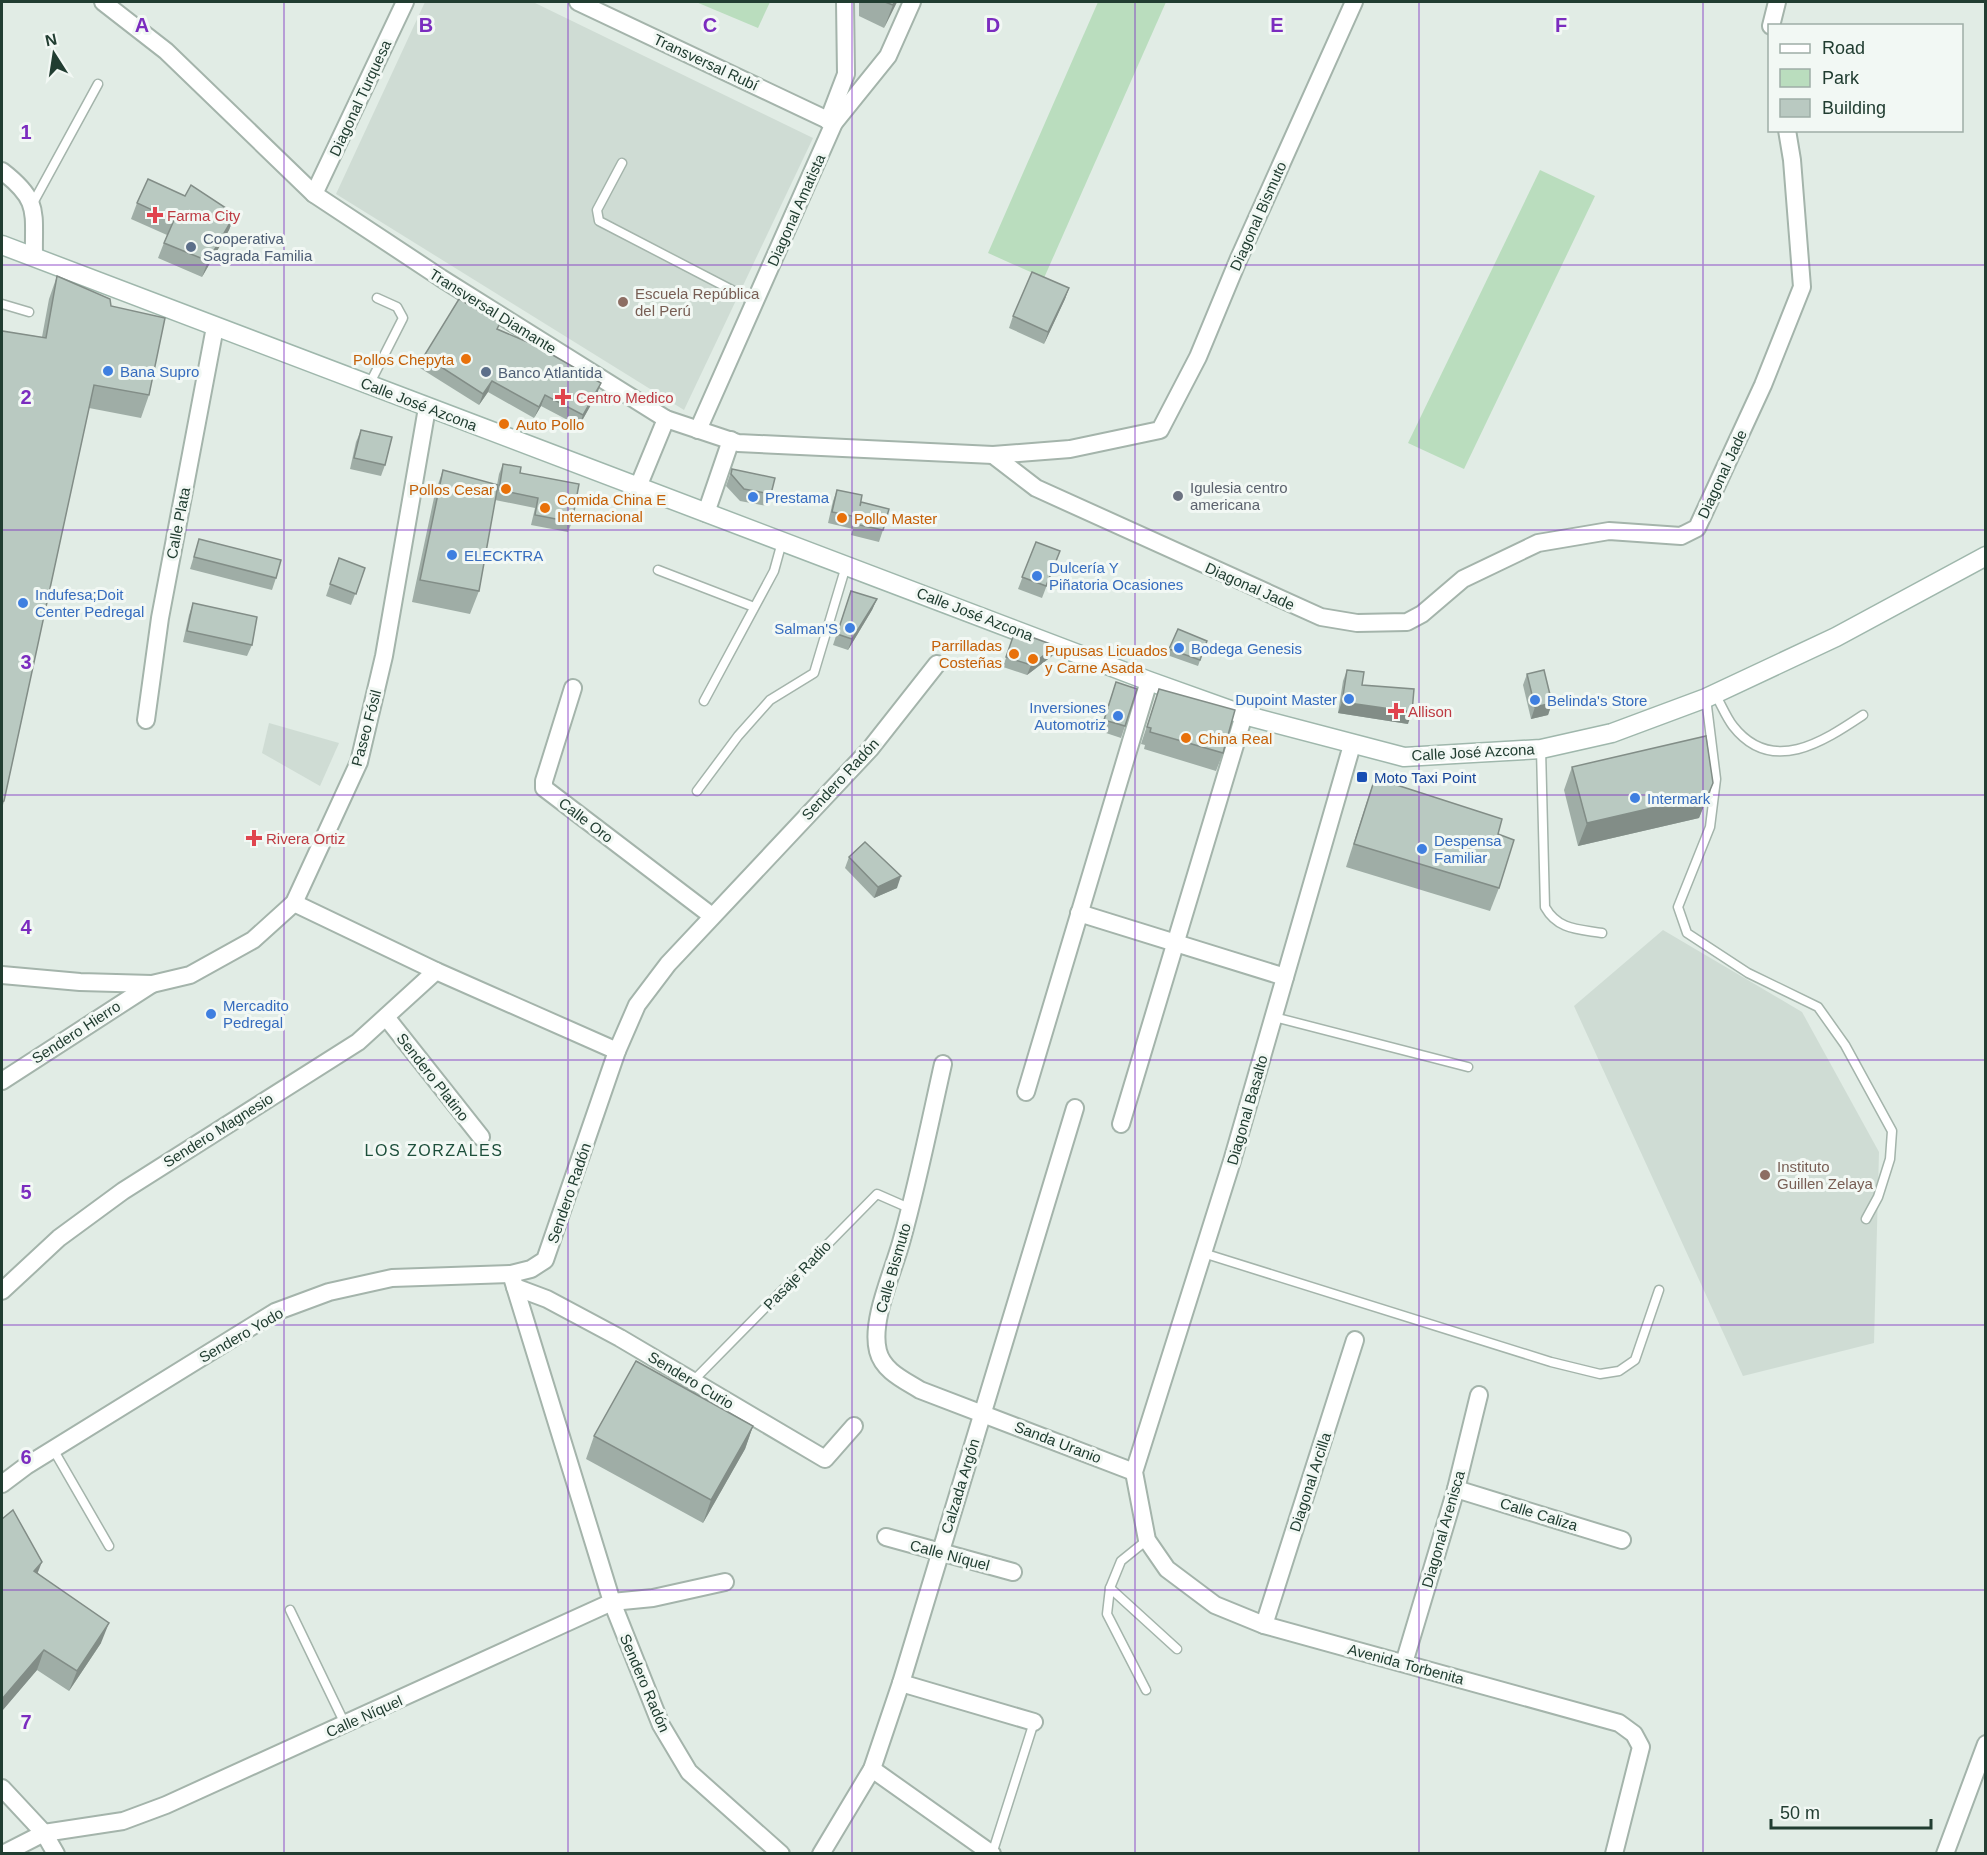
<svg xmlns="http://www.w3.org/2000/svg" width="1987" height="1855" font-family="Arial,sans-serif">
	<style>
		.built { fill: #cfdcd4 }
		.green { fill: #baddbe }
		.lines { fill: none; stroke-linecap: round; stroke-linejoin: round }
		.lane-casing { stroke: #a4b4ab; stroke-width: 11 }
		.street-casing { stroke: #a4b4ab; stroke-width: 20 }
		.secondary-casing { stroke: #9fb7ac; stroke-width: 21 }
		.lane { stroke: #fff; stroke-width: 8 }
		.street { stroke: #fff; stroke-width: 16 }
		.secondary { stroke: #fff; stroke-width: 18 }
		.wall { fill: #9fada6 }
		.shaded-wall { fill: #828d87 }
		.building { fill: #b9c9c1; stroke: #828d87; stroke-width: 1.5 }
		.grid { fill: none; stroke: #7b2cbf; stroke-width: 1.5; stroke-opacity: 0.55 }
		.health-dot { fill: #e0444e; stroke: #f2f8f4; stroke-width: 2 }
		.service-dot { fill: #5c6f8a; stroke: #f2f8f4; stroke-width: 2 }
		.education-dot { fill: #8d6e63; stroke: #f2f8f4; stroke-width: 2 }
		.food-dot { fill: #e8710a; stroke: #f2f8f4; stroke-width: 2 }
		.shop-dot { fill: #3f7fe0; stroke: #f2f8f4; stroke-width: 2 }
		.worship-dot { fill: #6b7280; stroke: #f2f8f4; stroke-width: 2 }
		.transit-dot { fill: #1a4fb4; stroke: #f2f8f4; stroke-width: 2 }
		.labels { text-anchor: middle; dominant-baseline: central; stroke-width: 6; stroke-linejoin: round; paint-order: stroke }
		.street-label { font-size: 15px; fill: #213d31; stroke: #f2f8f4 }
		.health-label { font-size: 15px; fill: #be3a42; stroke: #f2f8f4; text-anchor: start }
		.service-label { font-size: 15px; fill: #4e5e75; stroke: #f2f8f4; text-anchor: start }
		.education-label { font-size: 15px; fill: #785e54; stroke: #f2f8f4; text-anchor: start }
		.food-label { font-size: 15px; fill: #c56008; stroke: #f2f8f4; text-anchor: start }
		.shop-label { font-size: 15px; fill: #366cbe; stroke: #f2f8f4; text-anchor: start }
		.worship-label { font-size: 15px; fill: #5b616d; stroke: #f2f8f4; text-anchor: start }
		.transit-label { font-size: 15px; fill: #164399; stroke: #f2f8f4; text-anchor: start }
		.neighbourhood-label { font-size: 16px; letter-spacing: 1.5px; fill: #1d4f3b; stroke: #f2f8f4 }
		.grid-label { font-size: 20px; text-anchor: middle; font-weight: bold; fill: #7b2cbf; stroke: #f2f8f4; stroke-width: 6; stroke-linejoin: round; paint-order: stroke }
	</style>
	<rect width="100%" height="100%" fill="#e1ece5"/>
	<g class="built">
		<path d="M425,2h108l280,136 -129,272 -348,-216z"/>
		<path d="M269,723l70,20 -19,43 -58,-33z"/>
		<path d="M1663,930l139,82 77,140 -5,191 -131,33 -169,-370z"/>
	</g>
	<g class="green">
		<path d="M696,2h74l-12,26z"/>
		<path d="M1098,2h68l-122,276 -56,-25z"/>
		<path d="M1540,170l55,26 -131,273 -56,-26z"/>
	</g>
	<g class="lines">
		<g class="lane-casing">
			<g id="lane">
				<path d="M622,163l-25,47 2,11 156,81"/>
				<path d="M33,203l65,-119"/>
				<path d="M2,304l27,8"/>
				<path d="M369,385l34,-67 -6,-11 -20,-9"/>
				<path d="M658,570l96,37"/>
				<path d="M1715,694c6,10 11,23 18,32 39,50 91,15 130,-11"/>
				<path d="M1706,698l10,81 -6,48 -32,80 9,26 61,40 70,34 27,38 47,86 -2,28 -12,38 -12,22"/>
				<path d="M704,701l70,-130 8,-29"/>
				<path d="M1541,749l4,158c13,23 33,22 57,26"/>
				<path d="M697,791l41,-55 32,-36 44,-27 32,-107"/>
				<path d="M1274,1017l194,50"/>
				<path d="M1203,1253l348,109 49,12 19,-3 16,-11 24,-70"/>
				<path d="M693,1381l184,-187 32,14"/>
				<path d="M53,1449l56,97"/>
				<path d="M1110,1588l67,61"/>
				<path d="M290,1610l55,114"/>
				<path d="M1146,1690l-39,-76 3,-26 11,-27 26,-21"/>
				<path d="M992,1854l42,-132"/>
			</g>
		</g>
		<g class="street-casing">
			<g id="street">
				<path d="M103,2l63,49 148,143 127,84 225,141 72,24 255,12 77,-6 90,-19 38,-73 41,-99 115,-256"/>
				<path d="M578,2l256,121"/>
				<path d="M1771,26l6,-24"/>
				<path d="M828,121l18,-47 -1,-72"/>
				<path d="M2,171c39,30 31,41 32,86"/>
				<path d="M314,194l91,-192"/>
				<path d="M698,430l136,-307 54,-67 24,-54"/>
				<path d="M993,455l43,33 285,129 36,6 50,-1 15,-8 41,-35 75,-36 71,-12 72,5 16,-8 66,-143 39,-98 -10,-127 -5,-30"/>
				<path d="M638,487l28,-68"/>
				<path d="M706,513l25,-73"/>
				<path d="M573,688l-29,93v7l168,128"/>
				<path d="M146,720l14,-102 55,-291"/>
				<path d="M1352,745l-120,416 -98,311 13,68 20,29 48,36 49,20 355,98 15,11 7,13 -27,107"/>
				<path d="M294,903l142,68 181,80"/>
				<path d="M1079,913l206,64"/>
				<path d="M2,975l78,7 72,2 38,-9 63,-35 41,-37 65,-141 25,-106 43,-248"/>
				<path d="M386,1017l95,120"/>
				<path d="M943,1064c-13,58 -25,118 -41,175 -8,31 -32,81 -24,112 5,20 26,29 42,39l214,82"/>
				<path d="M2,1081l150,-97"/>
				<path d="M1026,1092l123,-411"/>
				<path d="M1121,1124l123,-409"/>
				<path d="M511,1274l101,328 49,123 28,47 92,82"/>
				<path d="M515,1287l32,12 73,39 205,121 29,-33"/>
				<path d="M2,1291l57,-53 64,-47 235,-149 78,-71"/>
				<path d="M2,1484l24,-18 249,-154 54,-20 63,-14 119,-4 20,-5 14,-9 72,-209 20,-46 31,-41 202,-215 67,-85"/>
				<path d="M1456,1489l166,51"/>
				<path d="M886,1537l127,35"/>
				<path d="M1264,1625l91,-285"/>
				<path d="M1404,1663l52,-174 23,-94"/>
				<path d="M901,1683l133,39"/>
				<path d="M872,1769l120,85"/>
				<path d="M2,1788l42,45 12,21"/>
				<path d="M3,1854l41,-21 79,-12 43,-16 446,-203 41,-4 72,-16"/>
				<path d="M821,1854l51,-85 29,-86 174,-575"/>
				<path d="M1945,1854l41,-110"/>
			</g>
		</g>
		<g class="secondary-casing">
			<path id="secondary" d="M2,245l1147,436 95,34 160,42 137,-8 71,-16 94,-35 130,-61 150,-81"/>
		</g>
		<use href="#lane" class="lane"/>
		<use href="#street" class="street"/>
		<use href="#secondary" class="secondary"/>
	</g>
	<g class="wall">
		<path d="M859,2h38l-13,26 -25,-12z"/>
		<path d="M185,196l50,18 -6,16 -27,47 -44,-19 9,-23 -36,-16 6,-16z"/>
		<path d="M57,276l54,30 38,89 -8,23 -52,-10 -85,393 -2,8v-478l40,6 7,-38z"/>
		<path d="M1069,288l-4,11 -21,45 -35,-16 4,-12z"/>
		<path d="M498,329l99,65 -18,32 -38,-20 -7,12 -46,-26 -9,13 -59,-37 4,-12z"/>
		<path d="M361,430l24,35 -4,11 -31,-7 6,-27z"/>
		<path d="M503,464l17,9 52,49 -4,10 -37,-7 4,-17 -40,-8 -16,91 -9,23 -58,-12 23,-109 8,-23 54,15 2,-11z"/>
		<path d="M732,469l39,25 -4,12 -27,-5 -14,-15z"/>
		<path d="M837,490l24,14 22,26 -4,12 -28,-7 2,-6 -25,-6 5,-22z"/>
		<path d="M199,539l77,39 -4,12 -82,-21z"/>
		<path d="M1036,542l24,9 -18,47 -24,-9z"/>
		<path d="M339,558l26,10 -14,37 -25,-9z"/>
		<path d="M851,591l26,8 -5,11 -24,40 -15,-5z"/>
		<path d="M193,603l59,42 -5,11 -64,-14 6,-27z"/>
		<path d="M1178,629l29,12 -9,25 -31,-11z"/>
		<path d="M1015,631l37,25 -25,19 -24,-8z"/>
		<path d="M1347,670l15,15 46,39 -70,-11 5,-32z"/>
		<path d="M1527,674l25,29 -4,12 -17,4 -8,-34z"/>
		<path d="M1116,682l9,44 -4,12 -21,-7z"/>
		<path d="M1159,689l64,64 -7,18 -72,-22 1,-4 -4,-1z"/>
		<path d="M1572,767l141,16 -14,35 -121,28 -14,-56z"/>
		<path d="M1375,778l124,110 -9,23 -144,-44 21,-66z"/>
		<path d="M849,857l48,31 -23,10 -29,-30z"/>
		<path d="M753,1426l-8,23 -42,74 -117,-64 8,-23z"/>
		<path d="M2,1519l36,54 63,70 -32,48 -32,-21 -35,41z"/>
	</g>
	<g class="shaded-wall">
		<path d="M894,2h3l-13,26 9,-23z"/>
		<path d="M235,214l-6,16 -27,47 6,-16z"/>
		<path d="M1069,288l-4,11 -21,45 4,-12z"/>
		<path d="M492,381l-4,11 -9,13 4,-11z"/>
		<path d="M601,383l-4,11 -18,32 4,-11z"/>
		<path d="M545,395l-4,11 -7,12 5,-11z"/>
		<path d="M877,599l-5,11 -24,40 4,-11z"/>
		<path d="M1056,646l-4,10 -25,19 4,-10z"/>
		<path d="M1342,702l70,10 -4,12 -70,-11z"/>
		<path d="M1552,703l-4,12 -17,4 4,-12z"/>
		<path d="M1713,783l-14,35 -121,28 9,-23z"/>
		<path d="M901,876l-4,12 -23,10 4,-11z"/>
		<path d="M753,1426l-8,23 -42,74 8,-23z"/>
		<path d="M42,1562l-8,20v-11z"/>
		<path d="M109,1623l-8,20 -32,48 8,-20z"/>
		<path d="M44,1650l-7,20 -35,41v-12z"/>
	</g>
	<g class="building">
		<path d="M885,2h9l-1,3z"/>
		<path d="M148,179l37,17 6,-11 44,29 -27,47 -44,-18 10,-23 -37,-17z"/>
		<path d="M1032,272l37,16 -21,44 -35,-16z"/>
		<path d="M57,276l53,23 1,7 54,12 -16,77 -55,-10 -90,416 -2,1v-471l44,7z"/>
		<path d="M459,299l41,24 -3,6 42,18 62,36 -18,32 -38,-20 -6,12 -47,-26 -9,13 -59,-38z"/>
		<path d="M361,430l31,7 -7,28 -31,-7z"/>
		<path d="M503,464l18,3 -1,6 59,11 -7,38 -37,-7 3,-17 -39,-8z"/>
		<path d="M732,469l43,9 -4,16 -27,-5 -13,-15z"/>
		<path d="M443,470l55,15 -19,106 -59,-11z"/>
		<path d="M837,490l25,5 -2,11 1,-4 28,7 -6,21 -28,-6 2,-7 -25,-5z"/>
		<path d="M199,539l82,21 -5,18 -82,-21z"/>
		<path d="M1036,542l24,9 -14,35 -24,-9z"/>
		<path d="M339,558l26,10 -9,26 -26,-10z"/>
		<path d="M851,591l26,8 -25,40 -15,-5z"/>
		<path d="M193,603l64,14 -5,28 -65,-14z"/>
		<path d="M1178,629l29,12 -7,19 -31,-11z"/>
		<path d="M1015,631l41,15 -25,19 -25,-8z"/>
		<path d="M1347,670l17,2 -2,13 52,4 -2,23 -70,-10z"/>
		<path d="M1544,670l8,33 -17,4 -8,-33z"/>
		<path d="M1116,682l21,7 -12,37 -21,-6z"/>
		<path d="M1159,689l76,21 -12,43 -73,-21 1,-4 -4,-1z"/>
		<path d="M1706,736l7,47 -5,12 -121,28 -15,-56z"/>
		<path d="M1375,778l127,41 -4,15 16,6 -15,48 -145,-44z"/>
		<path d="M865,842l36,34 -23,11 -29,-30z"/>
		<path d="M636,1361l117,65 -42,74 -117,-64z"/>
		<path d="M13,1510l29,52 -8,9 75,52 -32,48 -33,-21 -42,49v-180z"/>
	</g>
	<path class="grid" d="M284,2v1852M568,2v1852M852,2v1852M1135,2v1852M1419,2v1852M1703,2v1852M2,265h1984M2,530h1984M2,795h1984M2,1060h1984M2,1325h1984M2,1590h1984"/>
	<g class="health-dot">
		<path d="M152 206h6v6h6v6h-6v6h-6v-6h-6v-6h6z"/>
		<path d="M560 388h6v6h6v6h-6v6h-6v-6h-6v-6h6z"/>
		<path d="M1393 702h6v6h6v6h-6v6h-6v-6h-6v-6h6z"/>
		<path d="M251 829h6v6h6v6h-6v6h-6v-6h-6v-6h6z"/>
	</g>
	<g class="service-dot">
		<circle cx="191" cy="247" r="6"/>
		<circle cx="486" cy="372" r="6"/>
	</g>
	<g class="education-dot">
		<circle cx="623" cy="302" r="6"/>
		<circle cx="1765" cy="1175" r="6"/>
	</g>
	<g class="food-dot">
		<circle cx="466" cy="359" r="6"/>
		<circle cx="504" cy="424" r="6"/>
		<circle cx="506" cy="489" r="6"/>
		<circle cx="545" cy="508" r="6"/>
		<circle cx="842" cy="518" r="6"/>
		<circle cx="1014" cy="654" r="6"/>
		<circle cx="1033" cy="659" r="6"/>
		<circle cx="1186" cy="738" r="6"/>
	</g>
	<g class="shop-dot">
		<circle cx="108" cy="371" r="6"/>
		<circle cx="753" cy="497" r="6"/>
		<circle cx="452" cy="555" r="6"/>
		<circle cx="1037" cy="576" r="6"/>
		<circle cx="23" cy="603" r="6"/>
		<circle cx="850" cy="628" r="6"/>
		<circle cx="1179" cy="648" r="6"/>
		<circle cx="1349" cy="699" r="6"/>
		<circle cx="1535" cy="700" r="6"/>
		<circle cx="1118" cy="716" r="6"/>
		<circle cx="1635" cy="798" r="6"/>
		<circle cx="1422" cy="849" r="6"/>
		<circle cx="211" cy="1014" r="6"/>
	</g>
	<circle class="worship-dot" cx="1178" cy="496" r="6"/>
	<rect class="transit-dot" x="1356" y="771" width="12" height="12" rx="3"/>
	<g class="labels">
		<g class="street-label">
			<text transform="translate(706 62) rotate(25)">Transversal Rubí</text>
			<text transform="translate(360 98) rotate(-65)">Diagonal Turquesa</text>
			<text transform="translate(796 210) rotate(-66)">Diagonal Amatista</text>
			<text transform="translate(1258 216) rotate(-66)">Diagonal Bismuto</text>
			<text transform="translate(493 311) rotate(32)">Transversal Diamante</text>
			<text transform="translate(419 404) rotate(21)">Calle José Azcona</text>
			<text transform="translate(1722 474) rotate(-65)">Diagonal Jade</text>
			<text transform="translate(178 523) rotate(-79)">Calle Plata</text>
			<text transform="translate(1250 586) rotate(24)">Diagonal Jade</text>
			<text transform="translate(975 614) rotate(21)">Calle José Azcona</text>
			<text transform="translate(366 728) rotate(-75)">Paseo Fósil</text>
			<text transform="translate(1473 752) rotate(-3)">Calle José Azcona</text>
			<text transform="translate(840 779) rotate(-47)">Sendero Radón</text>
			<text transform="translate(586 820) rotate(37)">Calle Oro</text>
			<text transform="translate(76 1032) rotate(-33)">Sendero Hierro</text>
			<text transform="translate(433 1077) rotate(52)">Sendero Platino</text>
			<text transform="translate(1247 1110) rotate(-74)">Diagonal Basalto</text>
			<text transform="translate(218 1130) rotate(-32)">Sendero Magnesio</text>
			<text transform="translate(569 1193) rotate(-71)">Sendero Radón</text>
			<text transform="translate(893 1268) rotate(-74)">Calle Bismuto</text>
			<text transform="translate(797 1275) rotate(-46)">Pasaje Radio</text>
			<text transform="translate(241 1335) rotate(-30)">Sendero Yodo</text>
			<text transform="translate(691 1380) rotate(31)">Sendero Curio</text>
			<text transform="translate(1058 1442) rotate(21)">Sanda Uranio</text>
			<text transform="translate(1310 1482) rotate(-72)">Diagonal Arcilla</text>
			<text transform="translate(960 1486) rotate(-73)">Calzada Argón</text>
			<text transform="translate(1539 1514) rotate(17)">Calle Caliza</text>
			<text transform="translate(1443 1529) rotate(-74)">Diagonal Arenisca</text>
			<text transform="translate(950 1555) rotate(15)">Calle Níquel</text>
			<text transform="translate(1406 1664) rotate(15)">Avenida Torbenita</text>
			<text transform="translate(645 1683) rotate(67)">Sendero Radón</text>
			<text transform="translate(364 1716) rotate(-24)">Calle Níquel</text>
		</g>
		<g class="health-label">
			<text x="167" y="215">Farma City</text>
			<text x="576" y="397">Centro Medico</text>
			<text x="1408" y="711">Allison</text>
			<text x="266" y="838">Rivera Ortiz</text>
		</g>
		<g class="service-label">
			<text x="203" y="238">Cooperativa<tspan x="203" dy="17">Sagrada Familia</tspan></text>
			<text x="498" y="372">Banco Atlantida</text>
		</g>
		<g class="education-label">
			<text x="635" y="293">Escuela República<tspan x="635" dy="17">del Perú</tspan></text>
			<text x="1777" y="1166">Instituto<tspan x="1777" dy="17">Guillen Zelaya</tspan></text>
		</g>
		<g class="food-label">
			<text x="454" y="359" text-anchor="end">Pollos Chepyta</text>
			<text x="516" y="424">Auto Pollo</text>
			<text x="494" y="489" text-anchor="end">Pollos Cesar</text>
			<text x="557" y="499">Comida China E<tspan x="557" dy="17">Internacional</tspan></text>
			<text x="854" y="518">Pollo Master</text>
			<text x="1002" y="645" text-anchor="end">Parrilladas<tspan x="1002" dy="17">Costeñas</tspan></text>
			<text x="1045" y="650">Pupusas Licuados<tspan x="1045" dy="17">y Carne Asada</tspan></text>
			<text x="1198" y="738">China Real</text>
		</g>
		<g class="shop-label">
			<text x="120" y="371">Bana Supro</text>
			<text x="765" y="497">Prestama</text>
			<text x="464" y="555">ELECKTRA</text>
			<text x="1049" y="567">Dulcería Y<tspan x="1049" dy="17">Piñatoria Ocasiones</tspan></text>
			<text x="35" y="594">Indufesa;Doit<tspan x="35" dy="17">Center Pedregal</tspan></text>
			<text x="838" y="628" text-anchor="end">Salman'S</text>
			<text x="1191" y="648">Bodega Genesis</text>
			<text x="1337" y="699" text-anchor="end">Dupoint Master</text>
			<text x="1547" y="700">Belinda's Store</text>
			<text x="1106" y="707" text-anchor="end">Inversiones<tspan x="1106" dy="17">Automotriz</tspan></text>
			<text x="1647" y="798">Intermark</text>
			<text x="1434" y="840">Despensa<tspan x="1434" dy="17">Familiar</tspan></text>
			<text x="223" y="1005">Mercadito<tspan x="223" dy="17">Pedregal</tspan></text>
		</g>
		<g class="worship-label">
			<text x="1190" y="487">Igulesia centro<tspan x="1190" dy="17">americana</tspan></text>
		</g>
		<g class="transit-label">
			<text x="1374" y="777">Moto Taxi Point</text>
		</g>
		<g class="neighbourhood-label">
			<text x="434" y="1150">LOS ZORZALES</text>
		</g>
	</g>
	<g class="grid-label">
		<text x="142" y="32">A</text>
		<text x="426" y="32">B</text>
		<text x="710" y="32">C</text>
		<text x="993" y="32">D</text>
		<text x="1277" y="32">E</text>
		<text x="1561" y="32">F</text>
		<text x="26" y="139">1</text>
		<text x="26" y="404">2</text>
		<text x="26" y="669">3</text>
		<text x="26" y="934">4</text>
		<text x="26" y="1199">5</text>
		<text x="26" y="1464">6</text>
		<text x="26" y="1729">7</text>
	</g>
	<rect width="1987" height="1855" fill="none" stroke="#213d31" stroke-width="6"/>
	<rect x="1768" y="24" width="195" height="108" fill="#f2f8f4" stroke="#9eada6" stroke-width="1.5"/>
	<rect x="1780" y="44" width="30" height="9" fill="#ffffff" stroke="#9eada6" stroke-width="1.5"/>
	<text x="1822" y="54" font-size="18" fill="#213d31">Road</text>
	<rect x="1780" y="69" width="30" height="18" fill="#baddbe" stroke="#9eada6" stroke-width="1.5"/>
	<text x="1822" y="84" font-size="18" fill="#213d31">Park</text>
	<rect x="1780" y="99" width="30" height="18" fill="#b9c9c1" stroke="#9eada6" stroke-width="1.5"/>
	<text x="1822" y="114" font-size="18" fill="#213d31">Building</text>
	<g transform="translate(54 54) rotate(348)" stroke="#f2f8f4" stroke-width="4.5" paint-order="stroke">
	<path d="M0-4.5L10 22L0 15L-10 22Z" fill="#213d31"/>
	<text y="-9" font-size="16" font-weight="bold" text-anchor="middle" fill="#213d31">N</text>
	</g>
	<path d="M1771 1819v9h160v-9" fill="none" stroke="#213d31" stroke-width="3"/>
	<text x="1780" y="1819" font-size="18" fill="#213d31" stroke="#f2f8f4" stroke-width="4.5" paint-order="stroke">50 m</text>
</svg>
